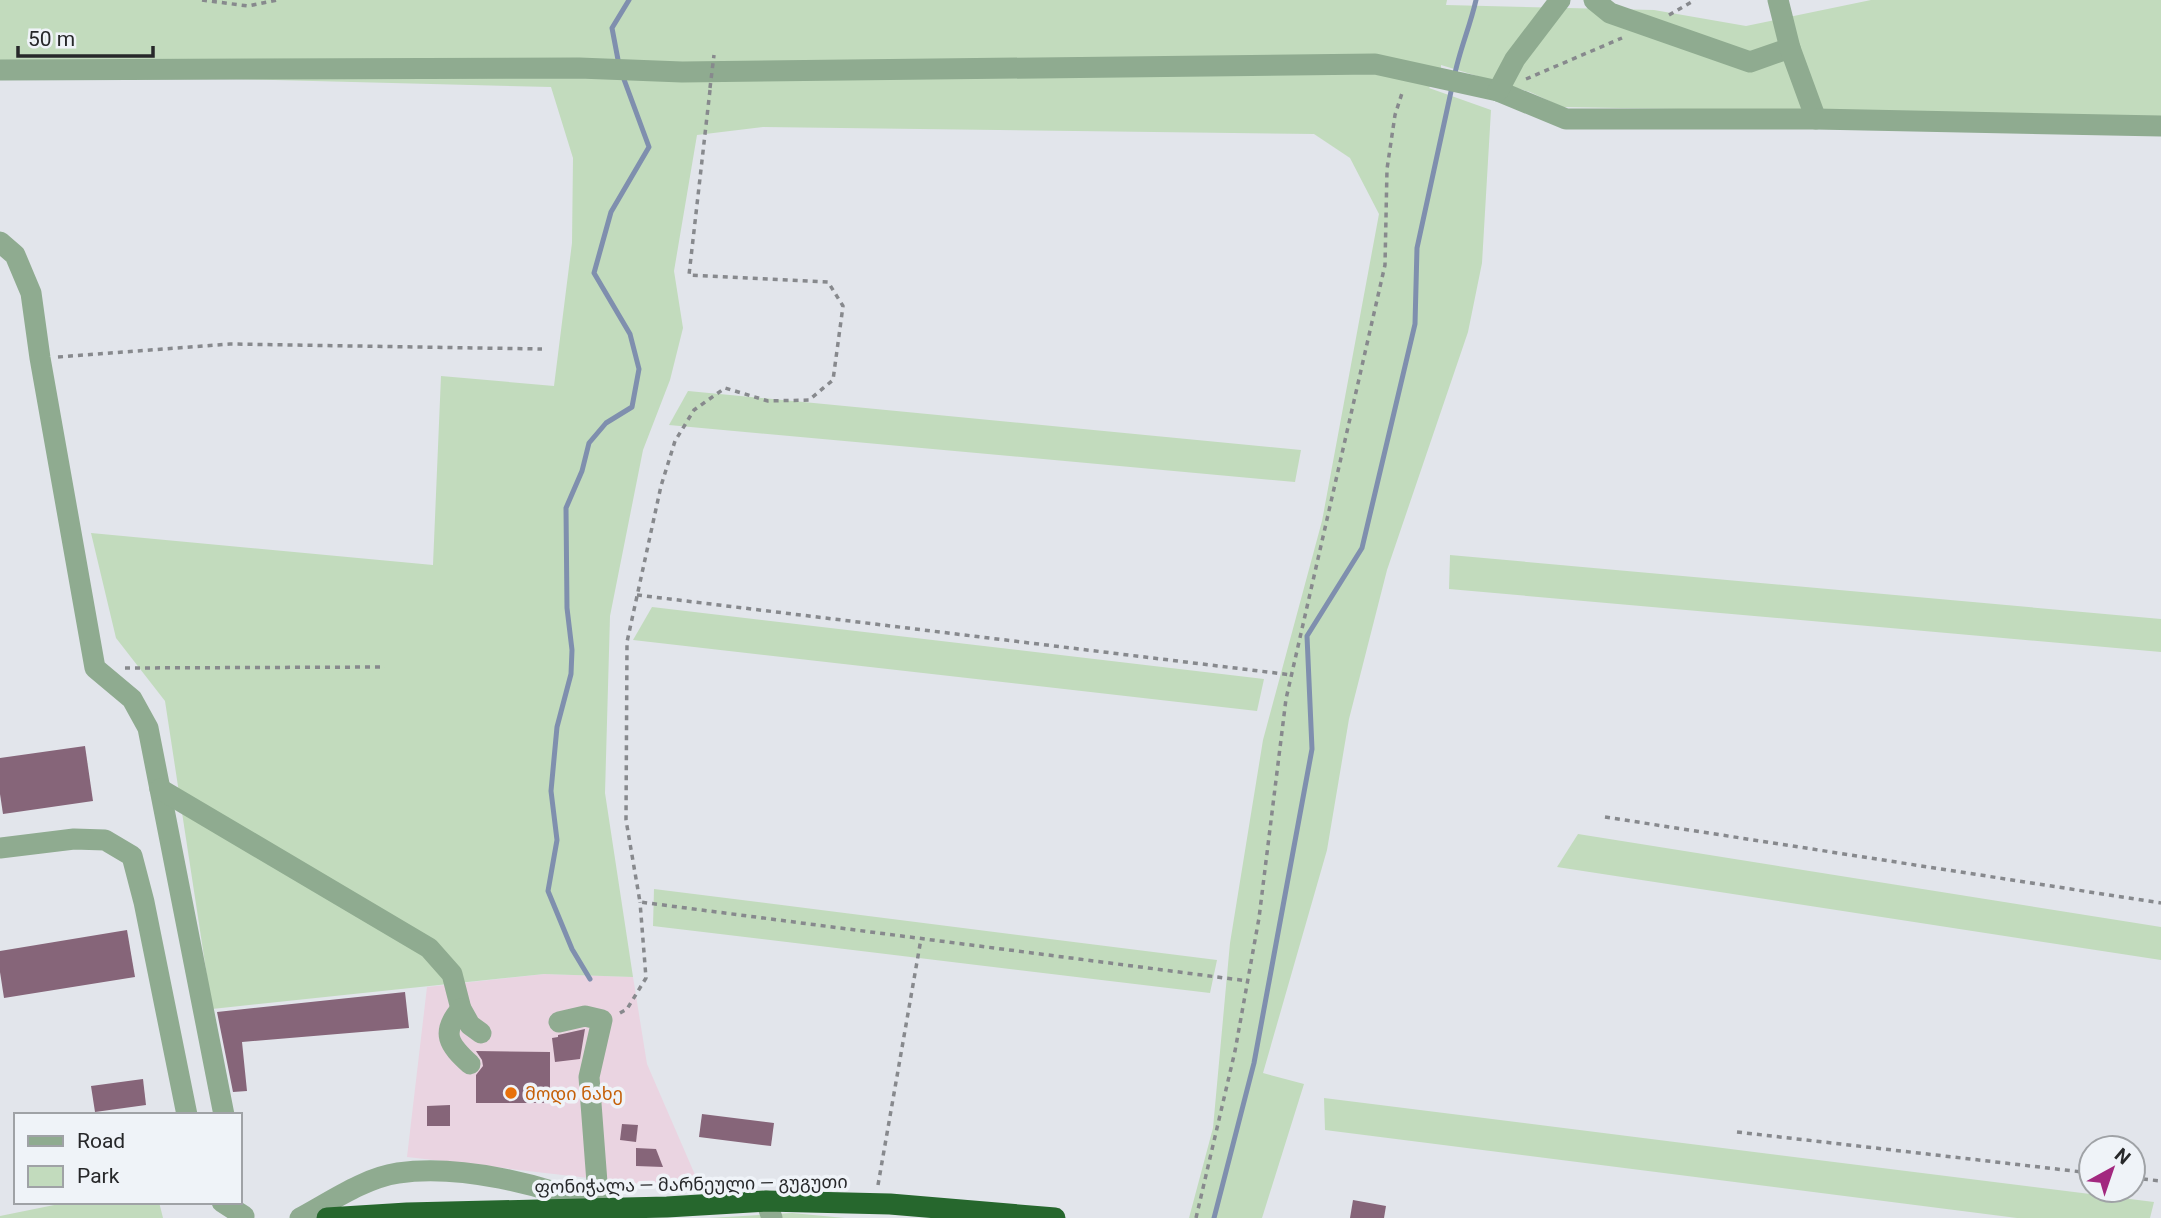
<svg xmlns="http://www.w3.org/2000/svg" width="2161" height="1218" font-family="Roboto,'Noto Sans Georgian',sans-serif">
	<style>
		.commercial { fill: #ead4e1 }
		.green { fill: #c2dbbd }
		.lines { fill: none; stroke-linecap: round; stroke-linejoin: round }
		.stream { stroke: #7f8fae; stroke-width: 5 }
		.building { fill: #866579 }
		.path { stroke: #87898d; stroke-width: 3.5; stroke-dasharray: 5 5; stroke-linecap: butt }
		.minor { stroke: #8fab90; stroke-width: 21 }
		.highway { stroke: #26672d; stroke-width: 21 }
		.path-bridge { stroke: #87898d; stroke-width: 3.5; stroke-dasharray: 5 5; stroke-linecap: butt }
		.food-dot { fill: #e8710a; stroke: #eff3f8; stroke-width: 2.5 }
		.labels { text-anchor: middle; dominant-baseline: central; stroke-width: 7; stroke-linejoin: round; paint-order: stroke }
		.food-label { font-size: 18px; fill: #c56008; stroke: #eff3f8; text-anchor: start }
		.street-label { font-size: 18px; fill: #27282a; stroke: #eff3f8 }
	</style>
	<rect width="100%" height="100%" fill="#e2e5eb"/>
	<path class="commercial" d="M544,974l89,3 14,87 55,127 -295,-34 20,-170z"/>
	<g class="green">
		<path d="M0,0h1447l-1,5 208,5 92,16 125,-26h290v117l-599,-10 -32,-15 -89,-27v9l-12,14 62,22 -9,153 -14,69 -81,238 -38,149 -22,131 -64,223 41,11 -42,134h-73l24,-90 17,-185 33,-203 59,-219 57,-307 -29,-56 -36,-24 -551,-7 -66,8 -23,136 9,57 -13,52 -27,70 -33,166 -5,177 28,184 -89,-3 -332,35 -47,-308 -49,-63 -25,-105 342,32 8,-189 113,10 18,-143 1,-85 -22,-71 -551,-14z"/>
		<path d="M688,391l613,59 -6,32 -626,-57z"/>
		<path d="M1450,555l711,64v33l-712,-63z"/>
		<path d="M652,607l612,72 -7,32 -624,-71z"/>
		<path d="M1578,834l583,93v33l-604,-93z"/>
		<path d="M654,889l563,71 -7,33 -557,-67z"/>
		<path d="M1324,1098l830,104 -4,16h-133l-692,-88z"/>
		<path d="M69,1202h90l4,16h-163v-2z"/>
		<path d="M792,1213l53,5h-136z"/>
	</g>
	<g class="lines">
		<g class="stream">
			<path d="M619,65l-7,-37 17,-28"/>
			<path d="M1454,78c5,-27 16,-51 22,-78"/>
			<path d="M590,979l-18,-30 -24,-58 9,-51 -6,-49 6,-64 14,-53 1,-24 -5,-42 -1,-100 16,-37 7,-28 17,-20 26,-16 7,-38 -9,-35 -36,-61 17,-61 38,-65 -27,-73"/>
			<path d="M1214,1218l40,-155 58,-314 -5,-113 55,-88 53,-224 2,-76 35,-161"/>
		</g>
	</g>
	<g class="building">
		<path d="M85,746l8,55 -90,13 -3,-20v-36z"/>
		<path d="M127,930l8,47 -131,21 -4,-26v-21z"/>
		<path d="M405,992l4,36 -167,14 5,49 -14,1 -16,-80z"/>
		<path d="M585,1029l-5,30 -25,3 -3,-24 6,-1v-2z"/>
		<path d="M476,1051l74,1v51h-74v-28l7,-9 -1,-6z"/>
		<path d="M143,1079l3,26 -51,7 -4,-26z"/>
		<path d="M450,1105v21h-23v-20z"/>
		<path d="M702,1114l72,9 -3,23 -72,-9z"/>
		<path d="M622,1124l16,1 -2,17 -16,-2z"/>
		<path d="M636,1148l20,1 7,18 -27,-1z"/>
		<path d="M1353,1200l33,6 -2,12h-34z"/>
	</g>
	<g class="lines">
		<g class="path">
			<path d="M202,0l46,6 29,-6"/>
			<path d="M1669,15l26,-15"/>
			<path d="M1526,79l96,-41"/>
			<path d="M710,90l-21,185 139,7 15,24 -10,74 -24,20 -41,1 -43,-13 -31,22 -19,31 -14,45 -34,156 -1,178 14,82 608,79"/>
			<path d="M58,357l172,-13 312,5"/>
			<path d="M637,595l655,80"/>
			<path d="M125,668l260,-1"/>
			<path d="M1605,817l556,86"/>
			<path d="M620,1013l7,-4 19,-31 -6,-76"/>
			<path d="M1737,1132l354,41"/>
			<path d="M2133,1178l28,3"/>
			<path d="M878,1185l43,-246"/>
			<path d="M1196,1218l39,-167 24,-133 27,-219 99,-434 2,-96 8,-54 8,-25"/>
		</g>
		<g class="minor">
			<path d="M1594,0l16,13 140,49 40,-14"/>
			<path d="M1778,0l12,48 26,71"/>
			<path d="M0,70l579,-2 103,4 693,-8 123,27 68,28h250l345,7"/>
			<path d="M1498,91l17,-32 45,-59"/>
			<path d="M0,242l15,13 16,38 9,65 55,310 37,31 16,29 76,387"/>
			<path d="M160,789l269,159 23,26 9,35 9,16 11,8"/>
			<path d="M0,848l74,-9 31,1 27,16 12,46 43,213"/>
			<path d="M461,1009c-21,24 -12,36 9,55"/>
			<path d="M766,1201l6,17"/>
			<path d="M222,1202l22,14"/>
			<path d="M300,1218c30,-16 64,-40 98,-45 60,-9 146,11 201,36l-10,-132 13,-57 -17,-4 -26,6"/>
		</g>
		<path class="highway" d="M327,1218l80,-5 260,-6 99,-6 124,3 165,14"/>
		<path class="path-bridge" d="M710,88l4,-33"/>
	</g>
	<circle class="food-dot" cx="511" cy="1093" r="7"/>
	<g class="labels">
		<g class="food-label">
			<text x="525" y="1093">მოდი ნახე</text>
		</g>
		<g class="street-label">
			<text transform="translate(691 1184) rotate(-1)">ფონიჭალა — მარნეული — გუგუთი</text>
		</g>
	</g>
	<rect x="14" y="1113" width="228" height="91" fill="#eff3f8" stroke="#9fa2a6" stroke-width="2"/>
	<rect x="28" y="1136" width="35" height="10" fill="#8fab90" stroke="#9fa2a6" stroke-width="2"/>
	<text x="77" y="1148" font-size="21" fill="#27282a">Road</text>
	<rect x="28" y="1166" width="35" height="21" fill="#c2dbbd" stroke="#9fa2a6" stroke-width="2"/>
	<text x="77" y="1183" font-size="21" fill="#27282a">Park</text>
	<g transform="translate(2112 1169) rotate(40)"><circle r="33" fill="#eff3f8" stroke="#9fa2a6" stroke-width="2"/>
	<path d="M0-5L12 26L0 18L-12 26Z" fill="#a2287f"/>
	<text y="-10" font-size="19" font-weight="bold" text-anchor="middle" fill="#27282a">N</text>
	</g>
	<path d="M18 46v10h135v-10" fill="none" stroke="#27282a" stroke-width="3.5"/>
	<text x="28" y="46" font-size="21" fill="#27282a" stroke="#eff3f8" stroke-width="5" paint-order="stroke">50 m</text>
</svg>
